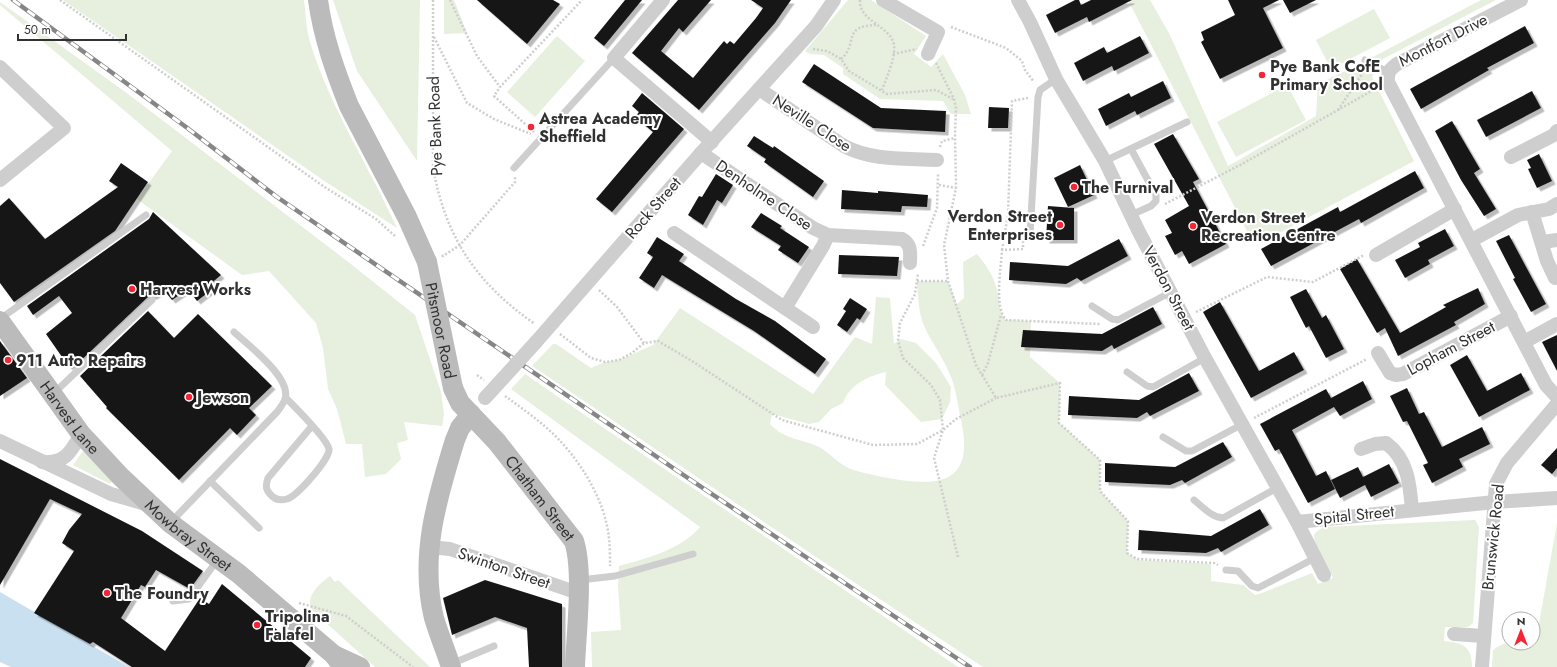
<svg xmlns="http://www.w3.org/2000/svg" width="1557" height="667" font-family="Jost,sans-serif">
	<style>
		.green { fill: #e7efde }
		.water { fill: #c9e0f0 }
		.building { fill: #181818; filter: url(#shadow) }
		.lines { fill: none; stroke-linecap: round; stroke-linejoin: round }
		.path { stroke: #cecece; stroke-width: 2.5; stroke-dasharray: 2 2; stroke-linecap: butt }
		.lane { stroke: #cecece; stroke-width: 7 }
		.street { stroke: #cecece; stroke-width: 14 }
		.secondary { stroke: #bbb; stroke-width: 20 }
		.rail-casing { stroke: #868686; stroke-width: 4.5 }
		.rail { stroke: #fff; stroke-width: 3; stroke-dasharray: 9; stroke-linecap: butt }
		.street-bridge { stroke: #cecece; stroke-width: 14 }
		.secondary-bridge { stroke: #bbb; stroke-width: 20 }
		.poi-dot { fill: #f52534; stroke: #fff; stroke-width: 1.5 }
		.labels { text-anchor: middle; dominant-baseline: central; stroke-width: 4; stroke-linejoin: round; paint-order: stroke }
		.street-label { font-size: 16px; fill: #313131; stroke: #fff }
		.poi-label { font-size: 16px; font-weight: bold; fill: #313131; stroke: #fff; text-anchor: start }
	</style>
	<defs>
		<filter id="shadow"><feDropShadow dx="3.5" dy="3.5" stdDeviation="0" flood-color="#0004"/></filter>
	</defs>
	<rect width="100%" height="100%" fill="#fff"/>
	<g class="green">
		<path d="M63,0h241c2,14 2,29 6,42 20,66 59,124 87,186l-74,-48z"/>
		<path d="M333,0h87l-3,161 -60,-90z"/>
		<path d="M444,0h10l13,33 -23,1z"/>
		<path d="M848,0h23l55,36 -12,18 17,13 12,-13 22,41 6,19h-20l-8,-13 -63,-2 -37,-25v-6l-19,-13 -14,-1 -5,-3z"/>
		<path d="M1128,0h22l20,35 58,131 88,-50 2,-32 38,-18 125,-66h15l-115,60 -9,17 42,84 -155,83 -5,-9 -4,2z"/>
		<path d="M0,2l128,92 219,167 68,54 26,77 3,22 -2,12 -38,-4 4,18 -11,3 4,16 -15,15 -21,3 -3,-33h-16l-9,-35 -9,-20 -5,-41 -7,-25 -47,-52 -27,4 -105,-76 35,-48 -172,-146z"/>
		<path d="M1374,9l16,29 -59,31 -15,-29z"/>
		<path d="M557,36l28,25 -50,56 -28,-25z"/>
		<path d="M1287,85l19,35 -70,37 -19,-35z"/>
		<path d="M977,254c9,11 17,22 20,36 3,11 1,21 9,30l25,1 -1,36 30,26 -1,40 41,37v31l28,30 -1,32 11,7 73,4v17l32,4 12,10 7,-2 50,-20 6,11 15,-6 -18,-35 -1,-8 2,-3 8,-5 151,-7 4,7 -6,96 -5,4h-23l-1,14c19,2 28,5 28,26h-489l-155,-102 -296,-199 21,-22h3l35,24 14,-6 14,-2 34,-15 27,-37 133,86 42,-57 17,7 4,-47 14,1 4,46 7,-5 15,4 20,20 15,24 -1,15 -8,17 -21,3 -36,-37 1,-13c-18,4 -37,13 -43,31l-12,6 -12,13 -10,2 -37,-10 -2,10c16,17 32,14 51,24 8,5 14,12 22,17 11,7 27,9 40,12 52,10 93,10 78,-57 -4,-18 -5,-35 -14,-52 -7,-16 -18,-29 -24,-45 -5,-14 -5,-28 -6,-42h31l9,23 7,-6 -1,-36z"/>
		<path d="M525,374c143,99 289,194 433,293h-366l-1,-35 30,-2 -3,-44 1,-20c29,-8 61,-16 81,-39l-189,-138z"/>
		<path d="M83,451l30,29 -3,4 -37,-19z"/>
		<path d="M1557,523v144h-65l1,-17c12,-10 25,-7 40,-7v-3h3z"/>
		<path d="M330,576l5,6 3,-2 92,87h-55l-62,-56c-10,-13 7,-28 17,-35z"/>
	</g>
	<path class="water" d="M0,592l129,75h-118l-11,-5z"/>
	<g class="building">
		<path d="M477,0h76l7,4 -33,40z"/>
		<path d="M625,0h17l-38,46 -10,-8z"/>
		<path d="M678,0h33l-28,32 -4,-4 -18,23 32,27 31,-37 3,3 3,-3 4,3 22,-26 7,-10 -12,-8h40l-16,23 -76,87 -67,-57z"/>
		<path d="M1075,0h4l2,5 10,-5h41l-43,22 -2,-5 -32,16 -9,-18z"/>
		<path d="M1228,0h51l-16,8 20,40 -63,31 -19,-37 3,-2 -3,-8 34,-17z"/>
		<path d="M1283,0h33l-26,13z"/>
		<path d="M1525,26l9,17 -47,25 2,2 -68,39 -11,-20z"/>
		<path d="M1140,36l9,17 -35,18 -2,-5 -29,15 -9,-18 30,-16 3,6z"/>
		<path d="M814,64l67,44 65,3 -1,21 -72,-4 -71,-46z"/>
		<path d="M1163,81l8,17 -34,17 -2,-4 -29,15 -8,-17 31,-16 2,4z"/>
		<path d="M1532,91l9,17 -55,29 -9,-17z"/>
		<path d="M642,93l42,36 -72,83 -16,-13 57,-67 -18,-15 4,-5 -7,-6z"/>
		<path d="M989,107l20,1 -1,20h-20z"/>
		<path d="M1452,121l28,48 -6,4 22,36 -12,7 -23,-36 -26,-49z"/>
		<path d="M1173,134l26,45 -6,3 33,62 -37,20 -7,-13 -7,4 -10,-19 7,-3 -7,-13 24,-14 -35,-62z"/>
		<path d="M754,136l19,12 1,-2 50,35 -11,16 -49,-35 2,-3 -19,-13z"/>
		<path d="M1539,154l13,27 -15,7 -9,-19 3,-1 -4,-8z"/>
		<path d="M121,163l27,19 -33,49 -101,71 -14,-19v-77l9,-8 36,41 73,-52 -9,-6z"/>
		<path d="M1080,165l14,30 -26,12 -14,-29z"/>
		<path d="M1415,171l9,17 -63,35 -2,-4 -88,47 -10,-17 77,-42 2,5z"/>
		<path d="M716,174l17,11 -11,18 -5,-3 -14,25 -15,-10 11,-19 3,1z"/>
		<path d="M842,190l36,3v-2l50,4 -1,12 -25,-1 -1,6 -60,-3z"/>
		<path d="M1048,206l26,2v32h-28z"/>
		<path d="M153,212l68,63 -13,11 2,5 -13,10 -9,-12 -16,11 -9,-11 -9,7h-5l-76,72 -2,-3 -2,2 -23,-33 26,-21 -13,-17 -26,19 -6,-9 122,-87z"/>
		<path d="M761,213l21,13 -2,2 29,19 -11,16 -20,-13 3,-4 -30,-19z"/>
		<path d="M1445,229l9,17 -26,14 2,4 -25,14 -10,-18 25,-13 -2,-4z"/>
		<path d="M1509,235l37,69 -15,8 -18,-33 2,-1 -19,-37z"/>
		<path d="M657,237l27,17 -5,7 57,38 39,22 51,38 -11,15 -61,-43 -92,-56 -8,13 -15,-10 14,-21 -6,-4z"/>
		<path d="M1119,239l9,17 -47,25 -4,-3 -11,6 -57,-4 1,-18 58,4z"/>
		<path d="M839,255l60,2 -2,19 -59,-2z"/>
		<path d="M1357,259l43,74 46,-26 -3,-2 35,-17 7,16 -31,18 2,3 -58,31 -13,-28 -8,5 -37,-64z"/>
		<path d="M1306,289l16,29 4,-3 18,34 -18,9 -17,-32 -3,2 -16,-31z"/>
		<path d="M850,298l17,11 -7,11 -3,-2 -10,14 -10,-7 9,-14 -3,-2z"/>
		<path d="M1220,302l39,69 35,-19 10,18 -53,28 -48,-86z"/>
		<path d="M1153,307l9,17 -48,25 -2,-4 -10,6 -81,-4 2,-17 79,4z"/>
		<path d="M148,311l26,27 24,-24 74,72 -23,22 7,7 -19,20 -7,-7 -51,52 -73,-72 1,-1 -27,-31z"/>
		<path d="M1557,335v36l-15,-29z"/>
		<path d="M0,341l27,37 -27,18z"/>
		<path d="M1467,355l20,36 34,-18 9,17 -51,27 -29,-52z"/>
		<path d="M1189,373l10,18 -49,25 -3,-4 -10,6 -69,-3 1,-19 70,4z"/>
		<path d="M1363,381l9,18 -32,17 -6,-9 -42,23 24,46 10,-5 9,18 -27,14 -29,-54 -4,2 -15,-27 66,-35 5,9z"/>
		<path d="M1407,388l12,26 5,-2 18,35 40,-20 8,17 -31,15 4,8 -31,16 -9,-18 5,-2 -21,-42 -4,1 -13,-26z"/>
		<path d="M1223,442l9,15 -47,26 -3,-3 -12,5 -65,-3v-19l70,4z"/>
		<path d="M1557,448v20l-5,6 -11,-9z"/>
		<path d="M0,459l142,72 61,40 -13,18 -34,-19 -11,17 -4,-2 -20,33 44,33 35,-53 9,6 13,-20 89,74 -6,9h-173l-39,-25 -3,2 -56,-31 40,-62 -12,-8 7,-13 13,-16 -32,-15 -50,86z"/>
		<path d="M1389,464l10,19 -28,14 -6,-12 -25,13 -9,-18 27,-13 5,10z"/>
		<path d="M1260,509l9,16 -48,27 -3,-4 -12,5 -68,-3 1,-20 72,6z"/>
		<path d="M485,580l77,24v63h-33l-2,-39 -32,-11 -43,18 -9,-37z"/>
	</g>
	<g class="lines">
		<g class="path">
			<path d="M60,0l263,186 53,33 20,18"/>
			<path d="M433,0v167c12,70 44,117 102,157"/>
			<path d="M450,0l27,56 23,31"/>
			<path d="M860,0c-2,21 31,26 34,45 2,12 -8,34 -12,45"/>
			<path d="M951,27l55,21 16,13 3,9 9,12"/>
			<path d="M434,37l33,66 27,16 37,15"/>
			<path d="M813,49l14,2 14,8 8,12 38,23 49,-4 17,9"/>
			<path d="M893,54l24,-5"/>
			<path d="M841,59c18,-15 0,-33 35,-34"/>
			<path d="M936,63l18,36 2,9 -1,26 1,54 -12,57 4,36 28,84 20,33 64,-15 -1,40 41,37v31l28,30 -1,32 10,6 77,4 4,2"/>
			<path d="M1338,110l26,-39"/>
			<path d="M534,132l-40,-36 6,-9 82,-87"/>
			<path d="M940,147l2,-6 13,-3"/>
			<path d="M939,185l17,3"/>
			<path d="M1165,204l77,-40 135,-76"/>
			<path d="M1023,241v8l-21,1c-1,18 -8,57 4,70l94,4"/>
			<path d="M923,246l14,-38 1,-34"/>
			<path d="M1002,250l6,-36 4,-113 16,-3"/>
			<path d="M442,255l1,1 17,-11 55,-63v-5"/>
			<path d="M917,281h31"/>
			<path d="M599,290l18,17 27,36"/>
			<path d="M1196,312l71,-35 46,5 51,-27"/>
			<path d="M560,334l31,24 14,4 14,-2 13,-7 12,-10 14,-2 34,20 90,59 91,25 44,-1 26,-14 -3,-30 -9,-15 -28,-27 -5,-17 2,-18 15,-29 3,-20"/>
			<path d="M477,375l7,5"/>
			<path d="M982,375l6,-12 13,-48"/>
			<path d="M505,396c15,11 31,22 44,34 29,26 56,69 60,108 1,9 1,19 1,28"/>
			<path d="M1254,418l113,-59"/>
			<path d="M958,557l-24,-99 9,-28 13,-11 40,-21"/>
			<path d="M299,603l47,13 67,51"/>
		</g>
		<g class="lane">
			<path d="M1365,60l23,12"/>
			<path d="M1105,161l82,-39"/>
			<path d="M514,168l100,-110"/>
			<path d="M1131,215l20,-9 5,-5v-6l-25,-46"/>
			<path d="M1030,234l8,-137 2,-7 16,-11"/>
			<path d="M1092,306l20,13 6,1 53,-28"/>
			<path d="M0,319l146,-104"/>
			<path d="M1127,372l20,14 6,1 52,-29"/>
			<path d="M54,393l98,-93"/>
			<path d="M286,398c9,9 41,41 43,51 1,10 -32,47 -42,50 -7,2 -13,0 -17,-5 -5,-5 -4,-10 -2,-16l44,-52"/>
			<path d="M1163,437l23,14h6l49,-26"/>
			<path d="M210,481l49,47"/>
			<path d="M1194,500c9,7 17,17 29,18l54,-30"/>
			<path d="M171,522l106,-110c3,-4 7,-9 8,-13 7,-21 -37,-54 -51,-67"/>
			<path d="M1226,570l12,1 14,15 6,2 57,-30"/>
			<path d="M580,580l35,-4 78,-22"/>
			<path d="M173,601l16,-2 29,-40"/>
			<path d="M451,664l43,-18"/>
		</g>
		<g class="street">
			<path d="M663,0l-49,58 98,84"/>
			<path d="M883,0l55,32 -10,22"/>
			<path d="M1018,0l12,22 26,57 49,82 33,69 67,128 92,164 27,53"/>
			<path d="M1521,0l-124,64c-7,5 -10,9 -9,18l158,303 11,12"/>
			<path d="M0,67l64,61 -64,52"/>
			<path d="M759,89l85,57c28,15 61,12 93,14"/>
			<path d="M701,153l112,75 15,7 74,4c10,6 8,13 8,24"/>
			<path d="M1511,157l43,-22 3,-4"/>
			<path d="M1532,212l15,49 8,17"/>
			<path d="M674,233l111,75 38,-62 5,-11"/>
			<path d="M1472,240l46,-25 31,-6 8,-5"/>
			<path d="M1543,242l14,-2"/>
			<path d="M1376,255l79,-46"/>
			<path d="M785,308l28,19"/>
			<path d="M536,342l165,-189 115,-127 18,-26"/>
			<path d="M1524,342l33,-18"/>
			<path d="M1378,353l12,20 6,2 7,-1 108,-58"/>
			<path d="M0,441l111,53 38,11"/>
			<path d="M1361,449l14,-5 11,-1c22,16 24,42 26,67"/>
			<path d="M42,462c23,2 29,-10 39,-28"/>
			<path d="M1297,522l198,-20 62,-4"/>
			<path d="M428,547l22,2 128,44"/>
			<path d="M1454,634l29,2"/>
			<path d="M1482,667l14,-183 11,-21 50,-59"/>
		</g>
		<g class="secondary">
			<path d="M318,0c5,37 17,71 31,106l58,111 20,45"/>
			<path id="s1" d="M0,321l81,113 39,42 50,47 69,51 95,81 9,12"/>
			<path id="s2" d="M453,388l7,15 37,39 77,99c10,30 2,93 1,126"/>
			<path d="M334,655l26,12"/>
			<path d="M451,667c-5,-16 -12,-32 -17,-49 -15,-61 3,-120 21,-178l5,-12 11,-14"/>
		</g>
		<g class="rail-casing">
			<path id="rail" d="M13,0l173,127 91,70 402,275 291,195"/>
		</g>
		<use href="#rail" class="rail"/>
		<path class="street-bridge" d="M485,398l51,-56"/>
		<path class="secondary-bridge" id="s3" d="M427,262l26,126"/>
	</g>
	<g class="poi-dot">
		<circle cx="1262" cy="75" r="4"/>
		<circle cx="531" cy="127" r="4"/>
		<circle cx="1074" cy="187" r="4"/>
		<circle cx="1060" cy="225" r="4"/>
		<circle cx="1193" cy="226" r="4"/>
		<circle cx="132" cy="289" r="4"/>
		<circle cx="8" cy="360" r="4"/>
		<circle cx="189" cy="397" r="4"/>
		<circle cx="107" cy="593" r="4"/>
		<circle cx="257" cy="625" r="4"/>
	</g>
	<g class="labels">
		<g class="street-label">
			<text transform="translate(1443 40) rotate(-27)">Montfort Drive</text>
			<text transform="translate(812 123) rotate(33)">Neville Close</text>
			<text transform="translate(435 126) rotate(-92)">Pye Bank Road</text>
			<text transform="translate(764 195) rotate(34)">Denholme Close</text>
			<text transform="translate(653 208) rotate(-49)">Rock Street</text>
			<text transform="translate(1169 288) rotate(62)">Verdon Street</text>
			<text stroke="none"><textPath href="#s3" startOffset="70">Pitsmoor Road</textPath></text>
			<text transform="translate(1451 348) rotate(-28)">Lopham Street</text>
			<text stroke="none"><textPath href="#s1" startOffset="119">Harvest Lane</textPath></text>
			<text stroke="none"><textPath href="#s2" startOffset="141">Chatham Street</textPath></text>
			<text transform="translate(1354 515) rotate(-6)">Spital Street</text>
			<text stroke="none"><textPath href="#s1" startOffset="287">Mowbray Street</textPath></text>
			<text transform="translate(1493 537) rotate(-84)">Brunswick Road</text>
			<text transform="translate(504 568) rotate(19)">Swinton Street</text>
		</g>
		<g class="poi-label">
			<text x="1270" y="66">Pye Bank CofE<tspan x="1270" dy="18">Primary School</tspan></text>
			<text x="539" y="118">Astrea Academy<tspan x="539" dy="18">Sheffield</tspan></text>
			<text x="1082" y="187">The Furnival</text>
			<text x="1052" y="216" text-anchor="end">Verdon Street<tspan x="1052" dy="18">Enterprises</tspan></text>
			<text x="1201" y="217">Verdon Street<tspan x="1201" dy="18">Recreation Centre</tspan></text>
			<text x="140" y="289">Harvest Works</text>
			<text x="16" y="360">911 Auto Repairs</text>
			<text x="197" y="397">Jewson</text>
			<text x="115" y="593">The Foundry</text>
			<text x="265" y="616">Tripolina<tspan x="265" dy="18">Falafel</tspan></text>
		</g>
	</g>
	<g transform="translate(1521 631)"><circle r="19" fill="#ffffff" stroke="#adadad"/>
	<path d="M0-3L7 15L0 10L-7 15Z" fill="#f52534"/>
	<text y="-6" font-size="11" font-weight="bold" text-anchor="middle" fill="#313131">N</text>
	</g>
	<path d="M18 34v6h108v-6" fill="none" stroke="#313131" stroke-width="2"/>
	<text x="24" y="34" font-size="12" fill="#313131" stroke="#ffffff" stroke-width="3" paint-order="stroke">50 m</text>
</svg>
